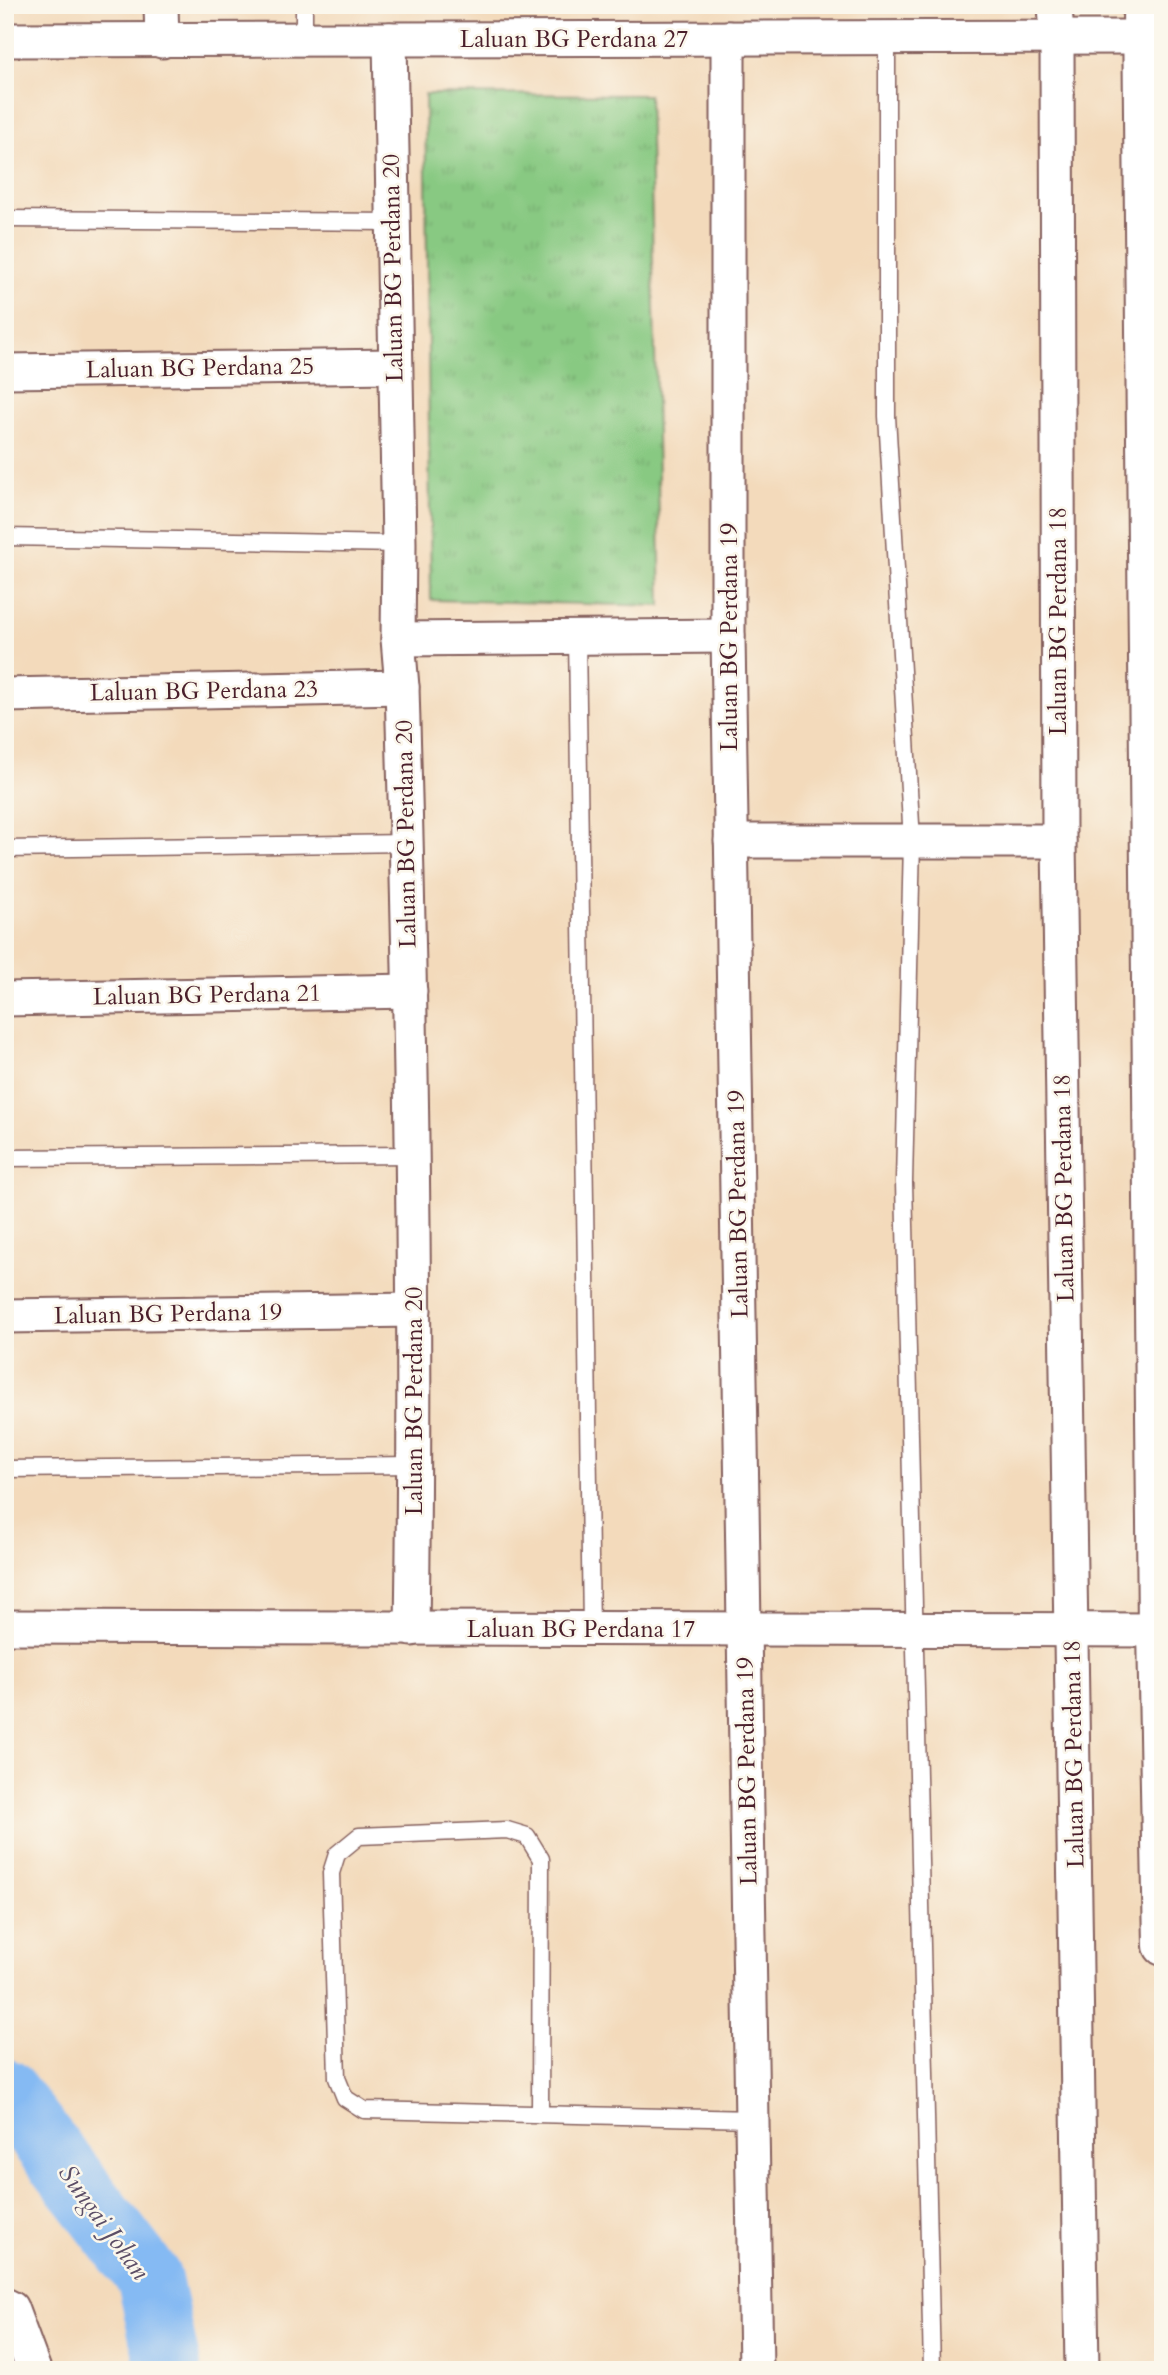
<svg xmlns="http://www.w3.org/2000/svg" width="1168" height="2375" font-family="Cardo,serif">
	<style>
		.park { fill: url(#park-tufts); stroke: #697456; stroke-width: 2 }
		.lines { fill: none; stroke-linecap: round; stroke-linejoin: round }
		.river { stroke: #85baf3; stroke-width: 65 }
		.service-casing { stroke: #85605d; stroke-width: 19 }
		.minor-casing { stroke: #85605d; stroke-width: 37 }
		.tertiary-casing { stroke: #85605d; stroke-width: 42 }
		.service { stroke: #fff; stroke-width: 16 }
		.minor { stroke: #fff; stroke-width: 33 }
		.tertiary { stroke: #fff; stroke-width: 38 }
		.labels { text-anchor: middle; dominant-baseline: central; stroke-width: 5; stroke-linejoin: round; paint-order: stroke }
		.street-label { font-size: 24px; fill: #4a1f2b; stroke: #fbf7ec }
		.water-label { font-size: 26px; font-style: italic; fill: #5c4e67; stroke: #fbf7ec }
	</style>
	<defs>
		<pattern id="park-tufts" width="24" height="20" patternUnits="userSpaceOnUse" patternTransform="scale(1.75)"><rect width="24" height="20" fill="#88c982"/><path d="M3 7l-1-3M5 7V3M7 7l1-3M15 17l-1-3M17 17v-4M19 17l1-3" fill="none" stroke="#77ac70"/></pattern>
	</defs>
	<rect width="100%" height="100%" fill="#fbf7ec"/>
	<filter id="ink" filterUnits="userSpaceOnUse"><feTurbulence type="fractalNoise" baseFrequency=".0143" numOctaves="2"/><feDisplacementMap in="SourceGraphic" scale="14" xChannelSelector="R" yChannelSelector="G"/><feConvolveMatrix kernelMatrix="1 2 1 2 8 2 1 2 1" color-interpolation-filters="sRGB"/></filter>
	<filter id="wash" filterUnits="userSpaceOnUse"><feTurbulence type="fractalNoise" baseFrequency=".00686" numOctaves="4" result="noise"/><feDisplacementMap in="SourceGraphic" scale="28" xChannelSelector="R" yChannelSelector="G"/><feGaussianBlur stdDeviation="1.57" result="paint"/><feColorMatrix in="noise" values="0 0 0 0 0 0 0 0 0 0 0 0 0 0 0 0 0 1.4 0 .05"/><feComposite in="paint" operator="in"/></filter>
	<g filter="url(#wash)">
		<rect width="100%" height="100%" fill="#f3dabb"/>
		<path class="park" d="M425,94l224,1 12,511 -230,-6z"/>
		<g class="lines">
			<path class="river" d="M5,2091l144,187 20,92"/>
		</g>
	</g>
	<g filter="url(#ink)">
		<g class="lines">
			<g class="service-casing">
				<g id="service">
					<path d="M887,37v379l25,425 -8,341 28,1188"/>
					<path d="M304,39v-34"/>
					<path d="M5,219l387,3"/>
					<path d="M5,537l394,7"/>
					<path d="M577,636l14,993"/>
					<path d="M5,849l402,-6"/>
					<path d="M5,1158l409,-3"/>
					<path d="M5,1469l410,-4"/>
					<path d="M540,2114l1,-255 -14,-23 -20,-6 -148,6 -22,18 -6,19 6,205 8,20 19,12 389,9"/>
				</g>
			</g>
			<g class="minor-casing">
				<g id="minor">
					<path d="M161,5l1,36"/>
					<path d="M1055,5l2,32 2,804 23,1529"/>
					<path d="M728,38v598l28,1734"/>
					<path d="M390,39l9,505 -1,95 4,48c9,314 15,628 10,942"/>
					<path d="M5,40l1137,-3"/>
					<path d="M5,371l389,-5"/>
					<path d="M398,639l330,-3"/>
					<path d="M5,695l397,-8"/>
					<path d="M731,841h328"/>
					<path d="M5,999l405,-8"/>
					<path d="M5,1316l409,-6"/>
					<path d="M5,1627l1152,3"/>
					<path d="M5,2305l6,3 23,62"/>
				</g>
			</g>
			<g class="tertiary-casing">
				<path id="tertiary" d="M1142,5l15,1625 6,316"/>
			</g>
			<use href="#service" class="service"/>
			<use href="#minor" class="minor"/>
			<use href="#tertiary" class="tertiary"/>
		</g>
	</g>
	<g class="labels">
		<g class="street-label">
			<text x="574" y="39">Laluan BG Perdana 27</text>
			<text transform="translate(393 268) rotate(-91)">Laluan BG Perdana 20</text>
			<text transform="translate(200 368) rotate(-1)">Laluan BG Perdana 25</text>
			<text transform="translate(1058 621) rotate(-90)">Laluan BG Perdana 18</text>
			<text transform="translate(729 637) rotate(-90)">Laluan BG Perdana 19</text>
			<text transform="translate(204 691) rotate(-1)">Laluan BG Perdana 23</text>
			<text transform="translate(406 834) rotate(-91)">Laluan BG Perdana 20</text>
			<text transform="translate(207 995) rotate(-1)">Laluan BG Perdana 21</text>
			<text transform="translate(1064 1188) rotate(-91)">Laluan BG Perdana 18</text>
			<text transform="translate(738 1204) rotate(-91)">Laluan BG Perdana 19</text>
			<text transform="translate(168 1314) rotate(-1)">Laluan BG Perdana 19</text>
			<text transform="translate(414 1401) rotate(-90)">Laluan BG Perdana 20</text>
			<text x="581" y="1629">Laluan BG Perdana 17</text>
			<text transform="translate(1074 1754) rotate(-91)">Laluan BG Perdana 18</text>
			<text transform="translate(747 1771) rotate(-91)">Laluan BG Perdana 19</text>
		</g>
		<g class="water-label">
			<text transform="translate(104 2222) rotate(54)">Sungai Johan</text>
		</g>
	</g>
	<rect width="1168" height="2375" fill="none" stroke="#fbf7ec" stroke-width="28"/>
</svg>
